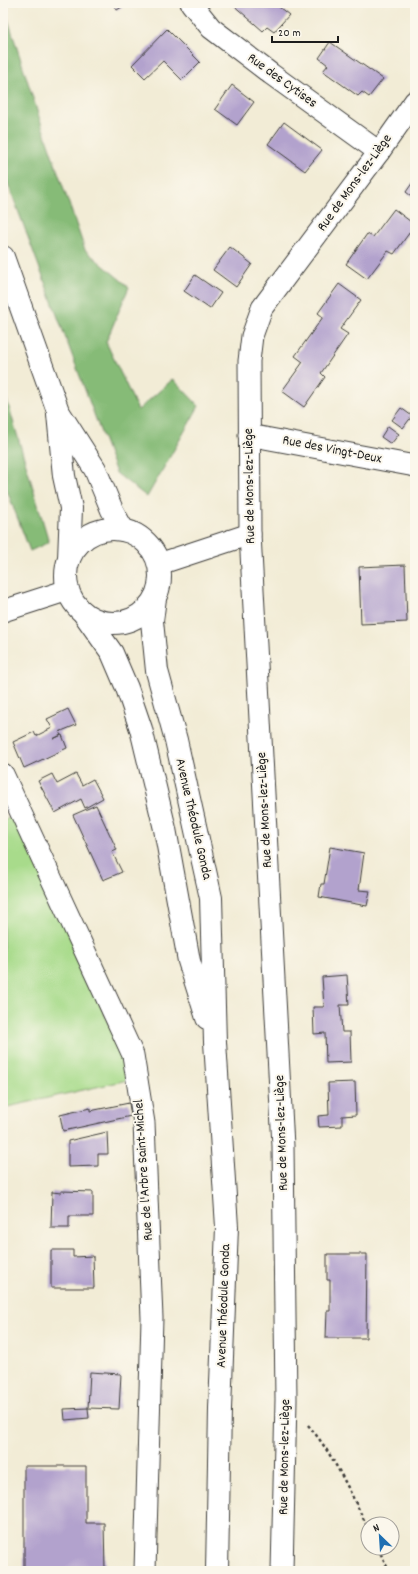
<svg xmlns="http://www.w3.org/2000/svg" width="418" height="1574" font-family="Dekko,sans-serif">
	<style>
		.green { fill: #a8db8b; stroke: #627c54 }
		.forest { fill: #86bb77; stroke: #516c4a }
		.building { fill: #b2a2cd }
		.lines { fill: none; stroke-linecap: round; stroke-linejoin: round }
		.minor-casing { stroke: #3c3b38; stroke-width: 23 }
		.major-casing { stroke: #3c3b38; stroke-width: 24 }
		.path { stroke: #3c3b38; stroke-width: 2.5; stroke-dasharray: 3 3; stroke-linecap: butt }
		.minor { stroke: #fff; stroke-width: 21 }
		.major { stroke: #fff; stroke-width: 22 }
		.labels { text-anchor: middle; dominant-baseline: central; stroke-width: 4; stroke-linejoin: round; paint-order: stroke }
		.street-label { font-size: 14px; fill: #1c1c1c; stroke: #fbf7ec }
	</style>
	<rect width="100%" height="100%" fill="#fbf7ec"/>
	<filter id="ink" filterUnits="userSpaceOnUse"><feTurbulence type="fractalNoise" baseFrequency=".025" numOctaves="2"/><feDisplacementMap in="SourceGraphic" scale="8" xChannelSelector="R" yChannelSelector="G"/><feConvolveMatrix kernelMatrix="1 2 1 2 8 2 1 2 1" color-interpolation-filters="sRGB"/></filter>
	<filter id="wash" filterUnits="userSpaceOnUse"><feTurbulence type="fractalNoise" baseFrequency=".012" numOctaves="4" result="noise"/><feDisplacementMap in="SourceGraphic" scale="16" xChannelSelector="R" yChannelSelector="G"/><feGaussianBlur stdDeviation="0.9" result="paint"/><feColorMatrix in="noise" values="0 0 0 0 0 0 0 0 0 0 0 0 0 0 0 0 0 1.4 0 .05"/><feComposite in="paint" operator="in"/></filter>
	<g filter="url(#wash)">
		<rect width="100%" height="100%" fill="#f2ecd6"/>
		<path class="green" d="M20,812l112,267 -129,29v-287z"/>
		<g class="forest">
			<path d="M3,4l36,113 46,133 44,37 -23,55 32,68 35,-31 26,27 -52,91 -31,-24 -113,-303z"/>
			<path d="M3,387l46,155 -19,9 -27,-71z"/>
		</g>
		<g id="blocks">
			<g class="building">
				<path d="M112,3h16l-11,7z"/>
				<path d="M231,3h43l15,12 -15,17 -7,-5 -4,4z"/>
				<path d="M167,29l33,33 -18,18 -19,-19 -18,17 -13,-13z"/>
				<path d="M330,42l53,37 -14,18 -7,-5 -4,4 -35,-25 5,-6 -9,-7z"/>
				<path d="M232,85l22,17 -17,23 -22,-16z"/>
				<path d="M284,122l38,28 -17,21 -37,-27z"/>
				<path d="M415,179v20l-9,-7z"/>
				<path d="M394,209l21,16 -21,29 -6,-3 -21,28 -21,-15 21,-30 6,3z"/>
				<path d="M230,247l22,17 -16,23 -23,-17z"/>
				<path d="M195,275l26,18 -11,16 -26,-18z"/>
				<path d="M339,284l22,16 -21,29 8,5 -27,39 4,4 -21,30 -22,-16 21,-29 -8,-6 28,-39 -5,-4z"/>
				<path d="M401,408l11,8 -9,12 -11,-8z"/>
				<path d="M388,426l11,8 -8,10 -10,-7z"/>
				<path d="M405,565l2,57 -46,2 -2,-57z"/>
				<path d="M68,709l8,16 -17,7 2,3 -8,4 9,-4 5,13 -43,20 -11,-26 21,-10 2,4 16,-8 -5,-9z"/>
				<path d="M52,774l5,10 19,-10 6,11 11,-6 10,19 -18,10 -4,-9 -26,14 -17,-32z"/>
				<path d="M96,805l21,45 -5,2 10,20 -19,8 -30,-65z"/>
				<path d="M330,847l34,6 -5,37 11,1 -3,15 -48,-9 2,-13h3z"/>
				<path d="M347,975l2,30h-9l1,14 1,13h8l1,30 -25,1 -1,-30 -11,1 -1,-27h11l-2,-30z"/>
				<path d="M355,1082l1,33 -14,1v10l-23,1 -1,-11 11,-1 -1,-32z"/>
				<path d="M129,1103l2,13 -68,15 -3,-16 30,-7v3z"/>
				<path d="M107,1132l1,22h-10v12l-30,1v-26z"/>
				<path d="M61,1191l32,1v24h-24v12h-18l1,-36 9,1z"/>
				<path d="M51,1250h22v7l20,-1 1,32h-43z"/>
				<path d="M327,1254h40l-1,84h-40l1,-27h3v-31h-3z"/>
				<path d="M90,1372l31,2 -2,35 -31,-1 1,10 -24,2 -1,-11 24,-1z"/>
				<path d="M24,1466h62v57h18l1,48h-81z"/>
			</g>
		</g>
	</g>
	<g filter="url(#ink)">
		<use href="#blocks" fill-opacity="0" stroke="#3c3b38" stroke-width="1"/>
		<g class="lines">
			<g class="minor-casing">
				<g id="minor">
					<path d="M191,3l20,25 60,46 108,78"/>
					<path d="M249,435l166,31"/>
					<path d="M159,564l91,-30"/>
					<path d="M3,611l65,-21"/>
					<path d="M3,774l130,281 11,68 8,195 -7,253"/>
					<path d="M282,1571l4,-171 -3,-254 -33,-612 -1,-173 3,-25 10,-28 117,-156 36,-51"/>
				</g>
			</g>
			<g class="major-casing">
				<g id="major">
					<path d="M3,257l55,154 37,58 17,41 11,20"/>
					<path d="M58,414l6,62 7,32 -2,51"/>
					<circle cx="113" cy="576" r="47"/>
					<path d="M155,598l-3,23 5,50 19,69 35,158 4,144 12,185 -7,182 -3,162"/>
					<path d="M85,615l27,38 15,35 14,41 24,100 24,132 18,57"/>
				</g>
			</g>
			<g class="path">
				<path d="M308,1425c26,30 42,67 60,103"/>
				<path d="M378,1548l11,23"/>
			</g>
			<use href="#minor" class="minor"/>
			<use href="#major" class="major"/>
		</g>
	</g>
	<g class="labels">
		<g class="street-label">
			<text transform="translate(282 81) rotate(36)">Rue des Cytises</text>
			<text transform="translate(355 183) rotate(-54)">Rue de Mons-lez-Liège</text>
			<text transform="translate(332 450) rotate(11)">Rue des Vingt-Deux</text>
			<text transform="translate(250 486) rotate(-91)">Rue de Mons-lez-Liège</text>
			<text transform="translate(265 810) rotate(-93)">Rue de Mons-lez-Liège</text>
			<text transform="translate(193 819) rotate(77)">Avenue Théodule Gonda</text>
			<text transform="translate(282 1133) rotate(-92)">Rue de Mons-lez-Liège</text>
			<text transform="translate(144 1170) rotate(-94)">Rue de l'Arbre Saint-Michel</text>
			<text transform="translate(224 1306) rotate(-88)">Avenue Théodule Gonda</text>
			<text transform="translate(285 1457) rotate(-89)">Rue de Mons-lez-Liège</text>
		</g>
	</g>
	<rect width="418" height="1574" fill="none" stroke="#fbf7ec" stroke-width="16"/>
	<g transform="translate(380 1536) rotate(335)"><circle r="19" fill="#fbf7ec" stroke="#a29f99"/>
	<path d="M0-3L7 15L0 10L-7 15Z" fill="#1f6fb2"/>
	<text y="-6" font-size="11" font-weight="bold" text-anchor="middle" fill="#1c1c1c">N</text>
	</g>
	<path d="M272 36v6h66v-6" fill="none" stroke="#1c1c1c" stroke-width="2"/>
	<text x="278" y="36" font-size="12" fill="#1c1c1c" stroke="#fbf7ec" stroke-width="3" paint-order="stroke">20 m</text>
</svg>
